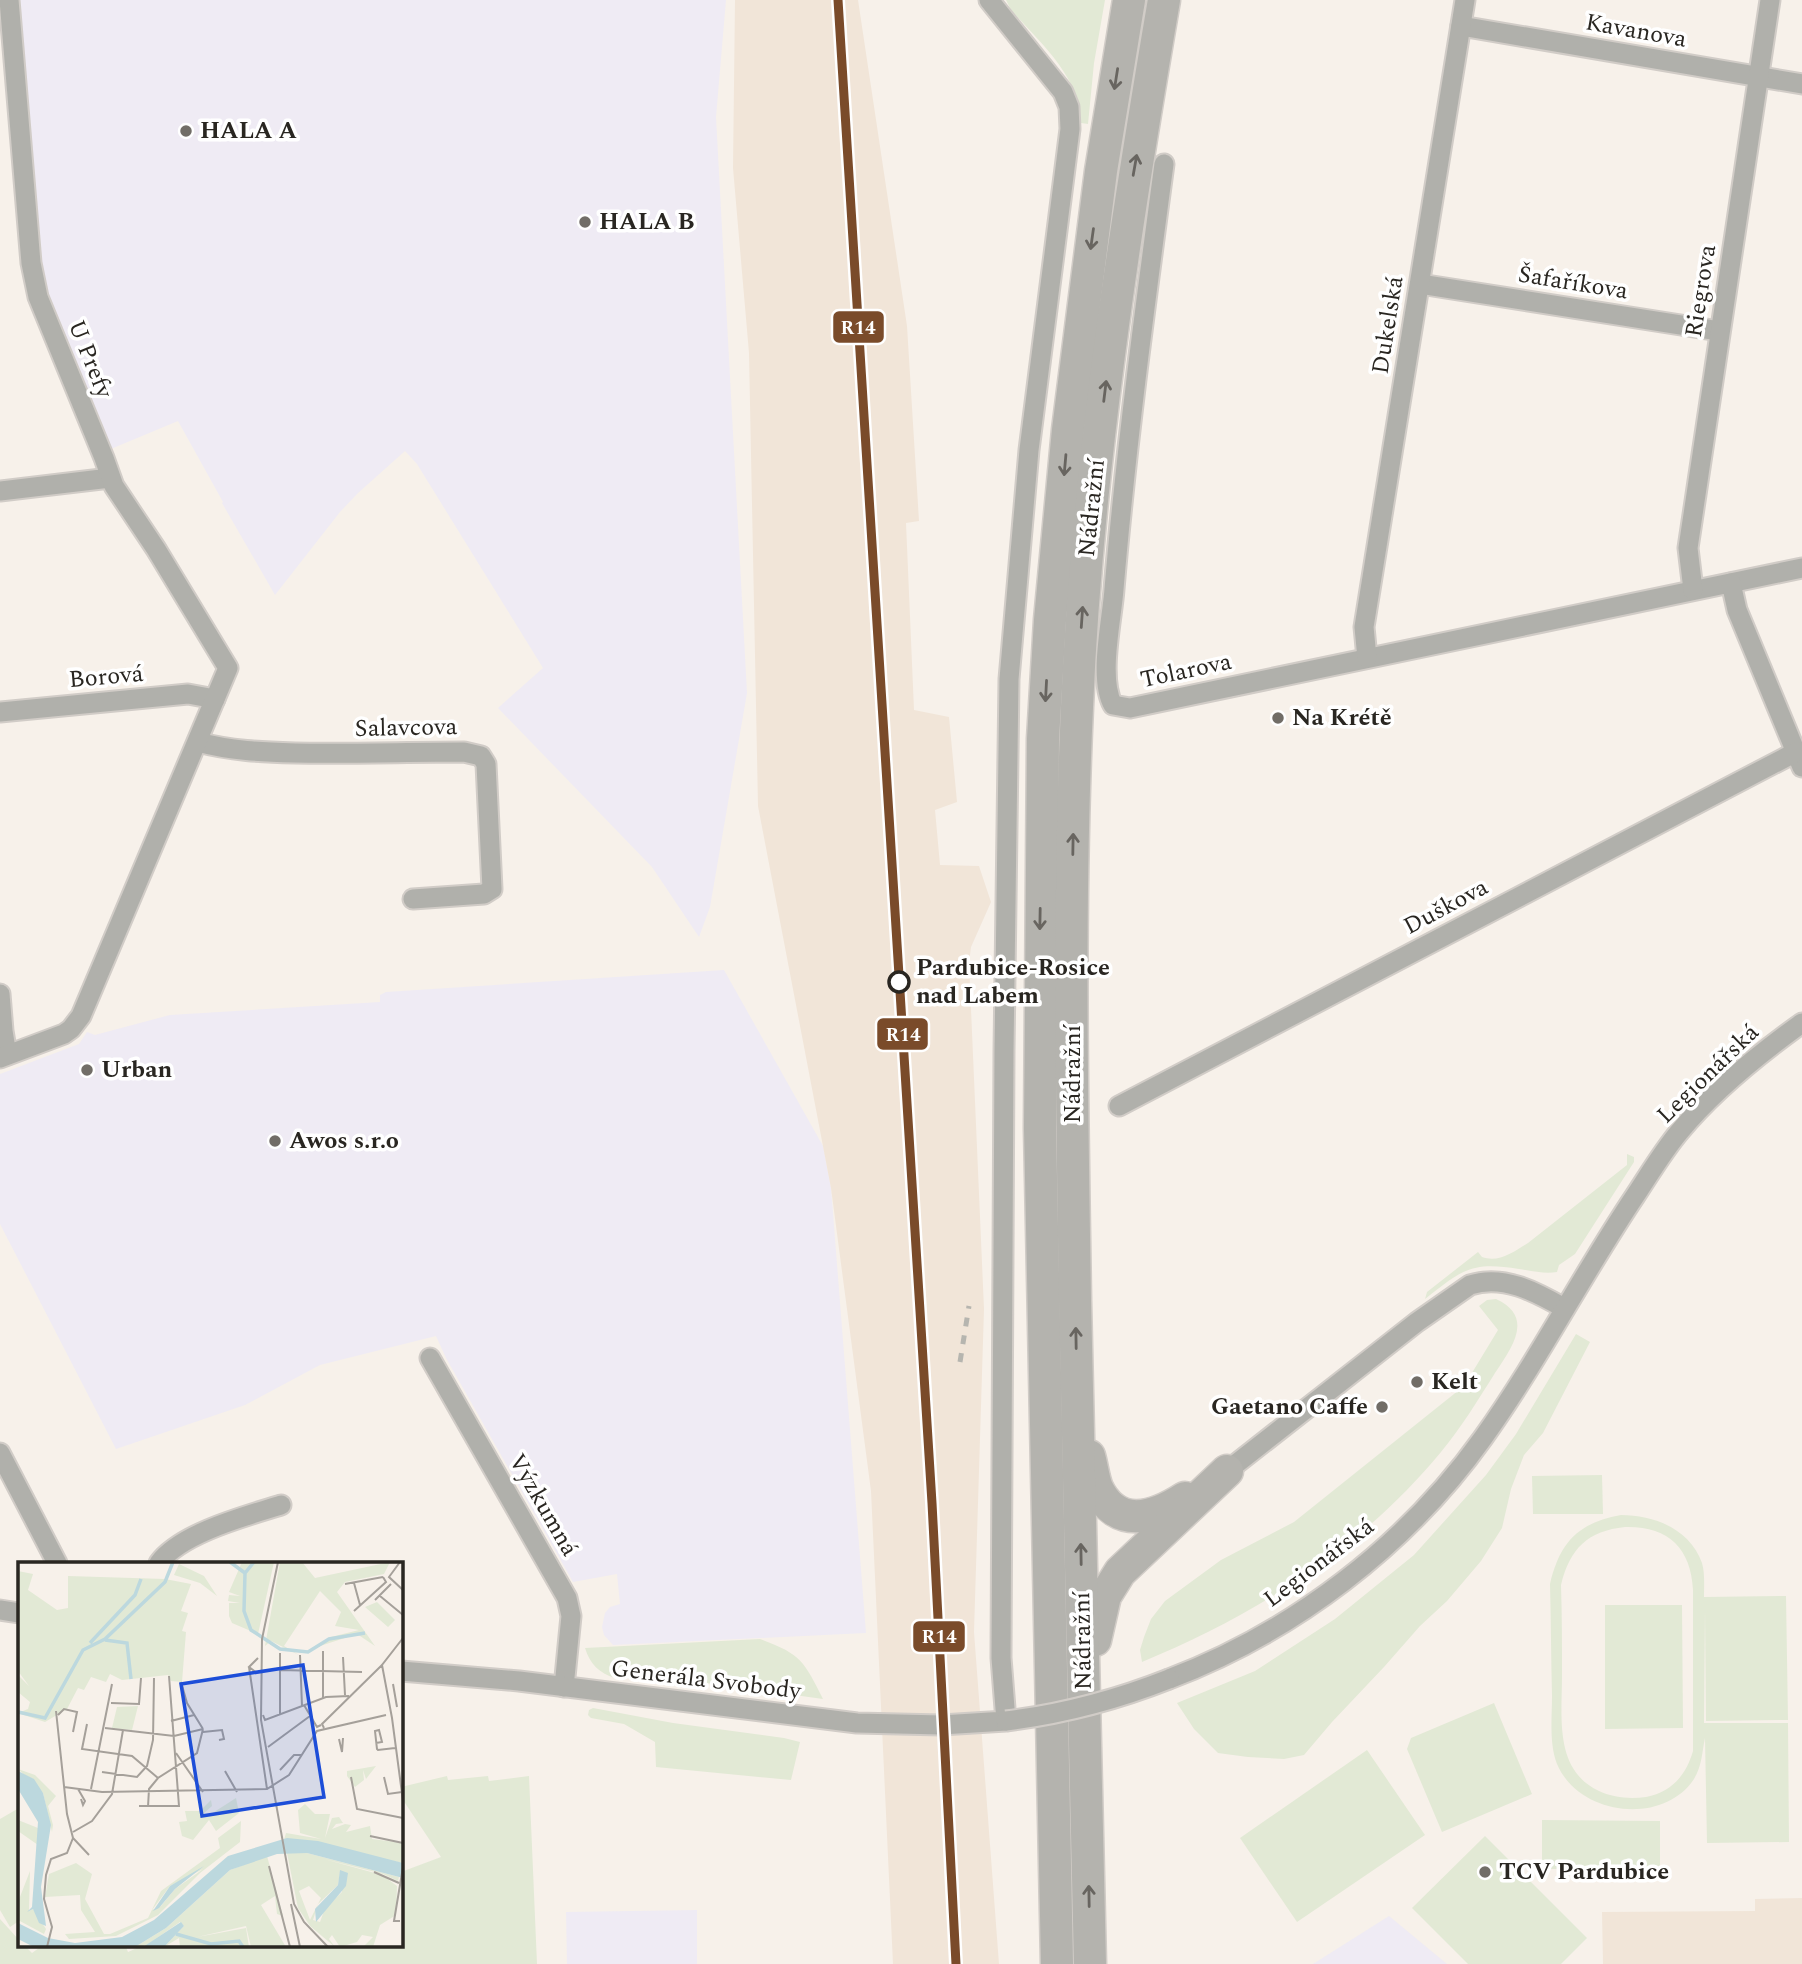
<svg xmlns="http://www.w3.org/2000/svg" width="1802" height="1964" font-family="Spectral,serif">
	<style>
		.industrial { fill: #efebf4 }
		.built { fill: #f1e5d8 }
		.green { fill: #e2e9d5; fill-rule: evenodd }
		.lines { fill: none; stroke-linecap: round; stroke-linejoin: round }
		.street-casing { stroke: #d1ccc7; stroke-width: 23 }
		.primary-casing { stroke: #d1ccc7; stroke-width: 35 }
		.street { stroke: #b0b0ab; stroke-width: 19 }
		.primary { stroke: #b4b3ae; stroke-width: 32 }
		.rail { stroke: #b6b5af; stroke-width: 5; stroke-dasharray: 9 9; stroke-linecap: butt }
		.street-bridge-casing { stroke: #d1ccc7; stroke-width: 23; stroke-linecap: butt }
		.street-bridge { stroke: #b0b0ab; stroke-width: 19 }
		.rail-1-casing { stroke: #fff; stroke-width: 14 }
		.rail-1 { stroke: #7a4b2a; stroke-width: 9 }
		.oneway { stroke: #686560 }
		.poi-dot { fill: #716d67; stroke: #fff; stroke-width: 2.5 }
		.stop-dot { fill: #fff; stroke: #292621; stroke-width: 3.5 }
		.labels { text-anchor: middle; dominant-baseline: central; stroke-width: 7; stroke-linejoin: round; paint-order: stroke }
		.street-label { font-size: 24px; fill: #292621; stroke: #fff }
		.poi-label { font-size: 24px; font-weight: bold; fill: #292621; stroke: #fff; text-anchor: start }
		.stop-label { font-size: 24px; font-weight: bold; fill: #292621; stroke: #fff; text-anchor: start }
		.inset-river { fill: none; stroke: #bcd8de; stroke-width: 3.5 }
		.inset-road { fill: none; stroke: #a5a09a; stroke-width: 2 }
		.view { fill: #1d4ed8; fill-opacity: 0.15; stroke: #1d4ed8; stroke-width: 3.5 }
		.inset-edge { fill: none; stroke: #292621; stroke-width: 3.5 }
		.line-badge { stroke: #fff; stroke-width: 2.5 }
		.badge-label { font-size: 19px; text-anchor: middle; font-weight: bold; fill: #fff }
	</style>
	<rect width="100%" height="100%" fill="#f7f1ea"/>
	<g class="industrial">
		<path d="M19,0h707l-10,117 31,576 -37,214 -11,30 -47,-70 -154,-159 45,-40 -126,-204 -12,-13 -47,42 -18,19 -65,83 -53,-92 1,-1 -45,-81 -72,30 -64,-165z"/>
		<path d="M724,970l99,176 8,42 35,445 -253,12 -9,-10 -2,-8 3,-14 5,-6 10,-3 -3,-30 -44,8 -127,-224 -10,-22 -116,29 -75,40 -129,44 -116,-225v-150l79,-30 8,-12 8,3 75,-20 210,-13v-7l6,-3z"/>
		<path d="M697,1910v54h-130l-1,-52z"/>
		<path d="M1389,1916l58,48h-134z"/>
	</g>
	<g class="built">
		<path d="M735,0h123l49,326 12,195 -13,2 8,187 35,7 8,85 -22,8 5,55 39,1 12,36 -20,45 -2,16 15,346 -10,323 25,332h-106l-22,-473 -40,-303 -73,-382 -9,-453 -16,-185z"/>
		<path d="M1802,1898v66h-199l-1,-52 153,-1v-12z"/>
	</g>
	<g class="green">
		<path d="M1006,0h99l-11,63 -6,61 -7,-1c-1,-47 -41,-80 -70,-113z"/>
		<path d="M1627,1154l7,3v5l-59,92 -16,11 -2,7c-12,2 -25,-1 -38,-3 -48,-8 -57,1 -94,30l2,-7 51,-40 4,5c17,6 31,-5 46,-14l99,-78z"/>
		<path d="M1496,1299c39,18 16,48 -1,74 -17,27 -34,55 -54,79 -80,97 -185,163 -299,210l-2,-12 4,-13 7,-18 14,-18 56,-41 73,-38 170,-136 34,-56 -19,-24 8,-6z"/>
		<path d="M1576,1334l14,8 -47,91 -19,22 -13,34 -9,39 -21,33 -34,40 -27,25 -36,41 -52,55 -28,33 -20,4 -36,-2 -30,-4 -24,-24 -17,-26 78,-32 80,-52 79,-64 72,-80 30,-41z"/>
		<path d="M1602,1475l1,39h-70l-1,-38z"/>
		<path d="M1621,1515c33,0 69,14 81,48 3,10 2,24 2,34l82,-1 2,124 -82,1 -1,-111 -1,113h84l1,119 -82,1 -2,-105c-3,14 -3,28 -11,41 -31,47 -115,37 -137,-15 -8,-21 -5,-46 -5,-68 -1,-38 -1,-75 -2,-112 10,-42 28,-61 71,-69zM1625,1527c43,-1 66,21 68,63v161c-7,24 -21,41 -47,46 -16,2 -32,1 -47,-6 -45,-21 -37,-73 -37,-115 0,-30 0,-61 -1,-91 9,-37 27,-54 64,-58z"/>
		<path d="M1605,1605h77l1,123 -78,1z"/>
		<path d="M760,1639c41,15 44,22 63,60l-145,-20 -63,-1c-16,-5 -25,-14 -30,-30z"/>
		<path d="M1494,1703l38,91 -90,38 -35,-83 4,-11z"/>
		<path d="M593,1708l80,15 111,15 16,4 -9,38 -135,-13 -1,-25 -31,-18 -33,-6 -3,-3 1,-5z"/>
		<path d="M1367,1750l58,85 -128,87 -57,-84z"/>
		<path d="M447,1776l1,4 40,-4 1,5 40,-5 8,188h-537v-45l19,21v5h5l8,8 11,-8h82l3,7 16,-7h257v-73l40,-15 -40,-60v-10z"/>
		<path d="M19,1808v113l-9,6 -10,-17v-91z"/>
		<path d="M1542,1820l118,1v48h-118z"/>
		<path d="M1485,1836l102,102 -26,26h-93l-56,-56z"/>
	</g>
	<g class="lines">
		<g class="street-casing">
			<g id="street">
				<path d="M1461,26l341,58"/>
				<path d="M1164,164c-19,142 -38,283 -50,425 -2,30 -16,89 -1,116l17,3 672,-140"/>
				<path d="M1420,284l299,47"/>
				<path d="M0,491l110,-13"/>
				<path d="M1731,583l6,27 65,157"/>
				<path d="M1693,590l-5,-42 82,-548"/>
				<path d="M1367,658l-3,-31 101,-627"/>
				<path d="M0,712l188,-18 27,5"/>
				<path d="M198,742c33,9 64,10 97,11 56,1 113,-1 169,-1l17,4 5,8 6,125 -8,5 -71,5"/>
				<path d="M0,994l3,37 4,24"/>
				<path d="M0,1058l64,-24 7,-5 10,-13 147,-348 -72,-119 -42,-63 -10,-28 -66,-161 -7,-34 -22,-263"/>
				<path d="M1119,1106l677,-354"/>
				<path d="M430,1358l137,240 4,18 -7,71"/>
				<path d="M0,1453l57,110"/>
				<path d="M1227,1471l190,-149 53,-37c33,-11 66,7 94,23"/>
				<path d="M159,1563c22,-30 87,-47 122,-58"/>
				<path d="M0,1610l19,3"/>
				<path d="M401,1671l118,10 338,42 84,2 65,-4 -5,-63 3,-607 5,-372 20,-229 41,-321 -1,-22 -6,-15 -74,-92"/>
				<path d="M1169,1679c124,-47 237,-133 314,-241 55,-77 99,-163 152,-242 14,-21 28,-45 45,-65 34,-41 79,-77 122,-108"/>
			</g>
		</g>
		<g class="primary-casing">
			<g id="primary">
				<path d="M1089,1456c3,10 4,22 8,32 20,42 57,30 88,10"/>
				<path d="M1095,1640l10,-44 15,-24 107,-101"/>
				<path d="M1057,1964l-17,-836 3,-389 7,-119 18,-190 33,-259 28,-171"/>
				<path d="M1090,1964c-5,-221 -10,-442 -15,-663 -3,-198 -7,-396 2,-594 10,-237 47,-473 87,-707"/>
			</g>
		</g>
		<use href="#street" class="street"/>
		<use href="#primary" class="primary"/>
		<path class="rail" d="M960,1362l9,-56"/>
		<g class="street-bridge-casing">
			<path id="street-bridge" d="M1006,1721c57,-7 110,-21 163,-42"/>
		</g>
		<use href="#street-bridge" class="street-bridge"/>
		<g class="rail-1-casing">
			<path id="rail-1" d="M838,0l94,1503 24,461"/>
		</g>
		<use href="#rail-1" class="rail-1"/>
	</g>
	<defs><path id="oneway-shaft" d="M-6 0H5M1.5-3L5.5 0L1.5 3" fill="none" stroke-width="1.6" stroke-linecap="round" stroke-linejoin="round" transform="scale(1.75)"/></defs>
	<g class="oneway">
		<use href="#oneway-shaft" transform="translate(1116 79) rotate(99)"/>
		<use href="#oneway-shaft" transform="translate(1135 165) rotate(-80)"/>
		<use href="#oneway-shaft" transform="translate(1092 239) rotate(98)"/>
		<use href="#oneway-shaft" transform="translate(1105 391) rotate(-83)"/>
		<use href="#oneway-shaft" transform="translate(1065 465) rotate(95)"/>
		<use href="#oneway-shaft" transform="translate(1082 617) rotate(-86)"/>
		<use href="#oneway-shaft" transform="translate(1046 691) rotate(93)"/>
		<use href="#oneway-shaft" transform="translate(1073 844) rotate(-89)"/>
		<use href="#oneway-shaft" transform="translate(1040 919) rotate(91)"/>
		<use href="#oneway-shaft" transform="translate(1076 1338) rotate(-91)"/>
		<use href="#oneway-shaft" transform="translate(1081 1554) rotate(-91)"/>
		<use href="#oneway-shaft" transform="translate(1089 1896) rotate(-91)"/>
	</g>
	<g class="poi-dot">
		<circle cx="186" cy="131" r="7"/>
		<circle cx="585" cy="222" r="7"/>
		<circle cx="1278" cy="718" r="7"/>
		<circle cx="87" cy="1070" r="7"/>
		<circle cx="275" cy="1141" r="7"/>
		<circle cx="1417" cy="1382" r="7"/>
		<circle cx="1382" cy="1407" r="7"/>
		<circle cx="1485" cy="1872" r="7"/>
	</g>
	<circle class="stop-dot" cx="899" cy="982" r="10"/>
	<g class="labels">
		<g class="street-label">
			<text transform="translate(1636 31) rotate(10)">Kavanova</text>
			<text transform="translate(1573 283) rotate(9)">Šafaříkova</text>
			<text transform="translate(1701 291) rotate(-81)">Riegrova</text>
			<text transform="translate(1388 325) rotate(-81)">Dukelská</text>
			<text transform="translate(90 359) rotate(68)">U Prefy</text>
			<text transform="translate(1092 508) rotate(-84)">Nádražní</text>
			<text transform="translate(1186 671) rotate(-12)">Tolarova</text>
			<text transform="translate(106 677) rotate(-5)">Borová</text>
			<text transform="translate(406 728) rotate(-1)">Salavcova</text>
			<text transform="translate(1446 907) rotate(-28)">Duškova</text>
			<text transform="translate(1073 1074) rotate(-90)">Nádražní</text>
			<text transform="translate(1708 1074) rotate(-44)">Legionářská</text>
			<text transform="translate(543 1505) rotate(60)">Výzkumná</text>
			<text transform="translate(1319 1563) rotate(-37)">Legionářská</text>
			<text transform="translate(1083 1641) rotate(-91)">Nádražní</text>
			<text transform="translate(706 1680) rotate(7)">Generála Svobody</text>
		</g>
		<g class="poi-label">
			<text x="200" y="131">HALA A</text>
			<text x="599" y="222">HALA B</text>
			<text x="1292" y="718">Na Krétě</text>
			<text x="101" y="1070">Urban</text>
			<text x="289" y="1141">Awos s.r.o</text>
			<text x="1431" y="1382">Kelt</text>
			<text x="1368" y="1407" text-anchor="end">Gaetano Caffe</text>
			<text x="1499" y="1872">TCV Pardubice</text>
		</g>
		<g class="stop-label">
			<text x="916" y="968">Pardubice-Rosice<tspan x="916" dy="28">nad Labem</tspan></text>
		</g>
	</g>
	<g transform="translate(18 1562)">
		<rect width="385" height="385" fill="#f7f1ea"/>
		<path d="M224,0h32l-16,72 -26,-11 -3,-7v-13h11l-12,-2 1,-6 11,1 -11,-4zM262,0h22l13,16 75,-16 -6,12 -39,8 -8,10 38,54 -18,-12 -37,12 11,-9 28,-7 -24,-4 6,-14 -21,-21 -36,55 15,9 -28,-14 -6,5zM161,2l25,12 13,20 -17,-13 -26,-8zM0,9l15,3 -5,16 29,20 11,-2v-32l97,3 26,5 -10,27 7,2 -6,18 4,1 -4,50 -11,-1 -3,-6 -46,5 -12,-6 -4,8 -15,-5 -7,13 -6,-2 -11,21 -22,13 -27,-9 10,-4 2,-7 -12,-10v-17l11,11 -11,-15zM359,40l18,18 -7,7 -23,-20zM120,144l-6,24 -20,-2 5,-21zM358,204l-10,13 -3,-9 1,10 -9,7 -8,-11v-5zM0,207l17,6 21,21 -8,10 5,19 -1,7 -9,-39zM218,236l3,15 -23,18 -7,-11 -16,20 -11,-4 -3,-14 8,-1 -2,-10h15l11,-11 1,6 -9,8h8zM287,242l10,10h15l-5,24 7,-20 7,-1 4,6 -7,1 -4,5 13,-5 6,1 -5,7 24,-6 2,13 31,4v20l-119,-23 2,-7 35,6 -21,-6 -2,-23zM0,258l20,8v17l-20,-14zM223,259l-1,21 -40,31 -42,42 -42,21 -47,3 -4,-5 30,-2 -14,-22 -1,-15 -35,2 4,-23 27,-11 16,11 -7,25 19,35h6l38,-16 13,-27 59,-43 -2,-10zM185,307l-28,20 -14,17 -9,4 18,-24zM269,291h20l92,24 -1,4 -15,-7 -59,-15 58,16 15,11 -1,29 -16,10 -7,22h-10l10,-10 -11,-2 -5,7 -17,5 -8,-12 -3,4 6,8 -25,-21 -12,-18zM322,311l2,19 -17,16 -5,14 -7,-2 5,-16 20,-19zM291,324l12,12 -11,22 -11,-29zM249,294l16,60 -6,-2 -2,-18 -14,9 25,42h-35l-5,-21 -49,11 49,-9 3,19h-69l-1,-9 -15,9 20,-21 -4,-4 -33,23 -12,2 31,-19 64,-58zM12,309l-1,40 4,-2 13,20 -2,5 -26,-14v-18z" fill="#e2e9d5" fill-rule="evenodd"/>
		<path d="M0,209l16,8 9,14 8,32 -10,62 5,39 -7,-3 -6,-14 -6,3 5,-5 6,-85 -20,-33zM269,276l31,3 85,22v15l-96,-25 -30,1 -47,16 -64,58 -31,19h-101l-16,-8v-16l30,15 27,5 47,-6 32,-17 74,-64zM186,304l-29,23 -16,19 -6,3 17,-25zM322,308l8,3 -2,13 -30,36 -1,-13 23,-24zM163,360l3,4 -19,20 -22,1z" fill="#bcd8de"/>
		<path class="inset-river" d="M212,0l15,11 9,-11M227,11l-1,38 7,19 29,19 28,3 21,-13 36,-6M87,78l22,3 4,36M72,81l45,-48 6,-16M0,150l27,6 38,-68 22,-11 60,-57 8,-20M158,372l35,10 28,-3 4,6"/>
		<path class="inset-road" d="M260,0l-16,77 -1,81 33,184 10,18 24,25M382,0l-11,15 14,13M336,21l6,22M327,22l38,-7M362,34l23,19M357,38l16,-16M336,49l32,-29 -3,-5M262,91v61M282,93l2,51M325,95l2,38M231,105l18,122M262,108l82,2M239,111l-8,-6 9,-9M163,120l6,21 16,26M375,122l4,23M305,136v-47M93,141l28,1 2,-26M286,143l13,22 4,-2M38,149l11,103 6,24 16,17M40,153l6,-6 13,3 -4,20M245,153l2,5 61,-23 23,-1M374,156l-10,-53 21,-27M374,156l11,83M153,159l23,-6M69,162l-5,25 50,7 26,22M87,166l69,8 29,-7M306,166l-2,-4 60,-59M170,170l5,23M185,170l19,-2 2,9 -5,1M321,177l3,13 1,-14M358,181l6,-1 -3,-12 -4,1 2,18 1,1 17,-2M250,185l42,-31M158,191l27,39M262,208l14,-15h7M207,209l12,21M84,210l35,5 10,-11 6,-26 1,-62M333,215l6,32 46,9M366,215l4,17 14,-2M46,225l38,5 165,-3 22,-14 28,-44 69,-16M60,227l7,12 -2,4 -2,-6M73,227l21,-105M121,244h40l-10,-130M130,245l1,-18 9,-11 39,-25 6,-24M55,270l19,-11 20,-27 11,-64M352,274l33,7M251,304l21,81M356,310l25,11M273,342l9,43M382,359h-6l9,-54M29,385l5,-20 -8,-28 2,-24 5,-16 16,-6 6,-15"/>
		<path class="view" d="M285,103l21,132 -122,19 -21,-132z"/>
		<rect width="385" height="385" class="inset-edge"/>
	</g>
	<g class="line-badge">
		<rect x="832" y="310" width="53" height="34" rx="7" fill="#7a4b2a"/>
		<rect x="876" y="1017" width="53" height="34" rx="7" fill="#7a4b2a"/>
		<rect x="912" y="1620" width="54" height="33" rx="7" fill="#7a4b2a"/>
	</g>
	<g class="badge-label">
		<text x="858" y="334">R14</text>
		<text x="903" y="1041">R14</text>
		<text x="939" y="1643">R14</text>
	</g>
</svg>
